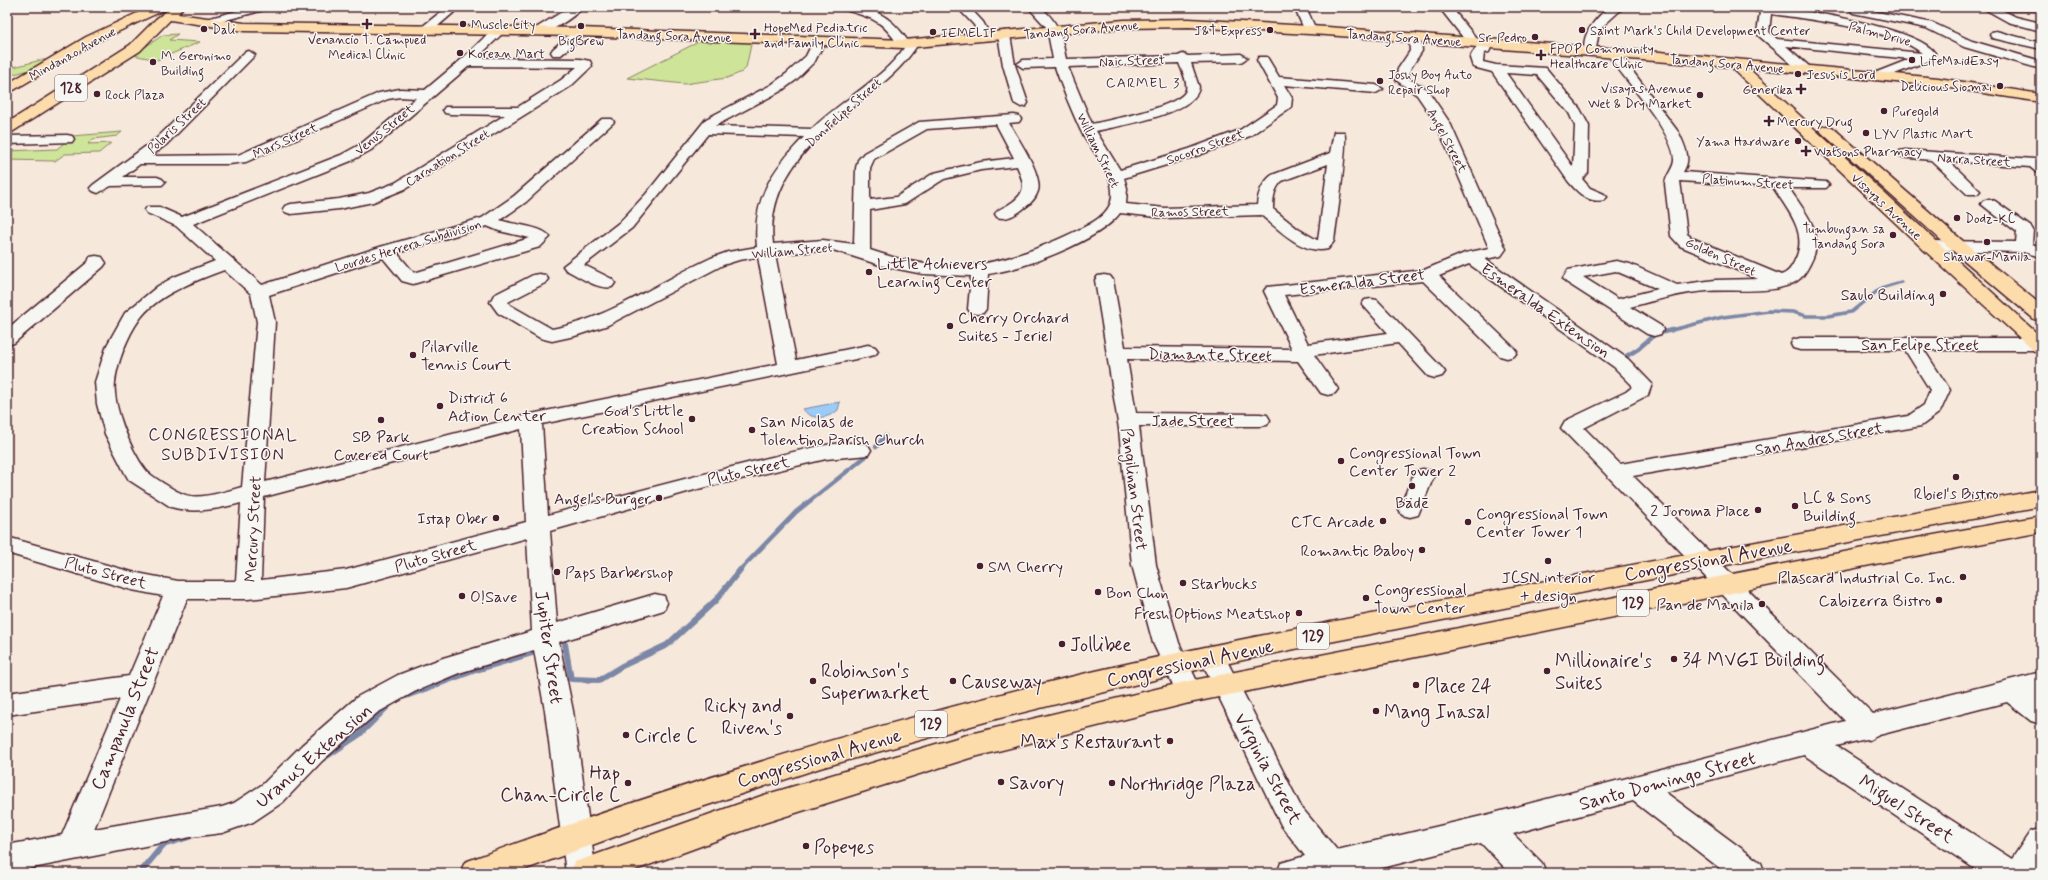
<svg xmlns="http://www.w3.org/2000/svg" width="2048" height="880" font-family="Mynerve,sans-serif">
<style>
.green{fill:#cde499;stroke:#8c8262}
.water{fill:#9bccf8;stroke:#7b87a6}
.lines{fill:none;stroke-linecap:round;stroke-linejoin:round}
.stream-far2{stroke:#7b87a6;stroke-width:3.5}
.stream-far1{stroke:#7b87a6;stroke-width:4.5}
.stream{stroke:#7b87a6;stroke-width:6}
.minor-casing{stroke:#4a1f2b;stroke-width:3}
.major-casing{stroke:#4a1f2b;stroke-width:3}
.minor{fill:#f6f6f2;fill-rule:evenodd}
.major{fill:#fddcac;fill-rule:evenodd}
.poi-dot{fill:#4a1f2b;stroke:#f6f6f2;stroke-width:1.5}
.labels{text-anchor:middle;stroke-width:3;stroke-linejoin:round;paint-order:stroke}
.far-poi-label{font-size:13px;fill:#4a1f2b;stroke:#f6f6f2;text-anchor:start}
.far-street-label{font-size:13px;fill:#4a1f2b;stroke:#f6f6f2}
.far-neighbourhood-label{font-size:14px;letter-spacing:1px;fill:#4a1f2b;stroke:#f6f6f2}
.shield{fill:#f6f6f2;stroke:#7e6067;stroke-width:1}
.shield-label{font-size:15px;font-weight:bold;fill:#4a1f2b}
.poi-label{font-size:16px;fill:#4a1f2b;stroke:#f6f6f2;text-anchor:start}
.street-label{font-size:16px;fill:#4a1f2b;stroke:#f6f6f2}
.neighbourhood-label{font-size:17px;letter-spacing:1px;fill:#4a1f2b;stroke:#f6f6f2}
.near-street-label{font-size:19px;fill:#4a1f2b;stroke:#f6f6f2}
.near-poi-label{font-size:19px;fill:#4a1f2b;stroke:#f6f6f2;text-anchor:start}
</style>
<rect width="100%" height="100%" fill="#f6e8db"/>
<filter id="ink" filterUnits="userSpaceOnUse"><feTurbulence type="fractalNoise" baseFrequency=".025" numOctaves="2"/><feDisplacementMap in="SourceGraphic" scale="8" xChannelSelector="R" yChannelSelector="G"/><feConvolveMatrix kernelMatrix="1 2 1 2 8 2 1 2 1" color-interpolation-filters="sRGB"/></filter>
<g filter="url(#ink)">
<g class="green">
<path d="M178,34L169,40L200,42L157,60L133,55L163,35Z"/>
<path d="M704,39L752,40L746,68L742,72L727,78L684,84L627,78Z"/>
<path d="M41,60H48L33,69L7,76V65H13L14,67Z"/>
<path d="M122,132L117,136L93,139L88,144L111,143L99,153L65,154L55,161L7,160V151L57,149L72,136Z"/>
</g>
<path class="water" d="M840,402L838,410C828,419 811,421 803,409Z"/>
<g class="lines">
<path class="stream-far2" d="M1668,331L1723,317L1769,311L1793,312L1806,316H1828L1851,312L1881,288L1901,282"/>
<g class="stream-far1">
<path d="M1620,360L1638,349L1655,334L1672,330"/>
<path d="M876,447L885,436"/>
<path d="M739,571L796,512L865,457"/>
</g>
<g class="stream">
<path d="M565,644L571,679L599,680L622,666L667,645L716,600L740,570"/>
<path d="M406,696L473,671L539,651"/>
<path d="M327,756L360,734L391,703"/>
<path d="M140,873L163,845L189,837"/>
</g>
<defs>
<g id="minor">
<path d="M251,7H270L268,9L207,25L201,22L203,20Z"/>
<path d="M447,7H460L431,32H423L421,29L423,26Z"/>
<path d="M570,7H583C576,16 546,36 536,34L534,31L536,28Z"/>
<path d="M840,7C874,7 889,14 908,41H916L918,44C900,73 874,89 848,111C806,145 766,186 773,244L823,240L854,244L856,168L858,160L864,153L919,122L1014,115L1019,116L1021,119L1019,122L1009,123C1017,138 1043,174 1038,191C1036,198 1029,205 1023,209C1015,215 1007,220 997,217L995,214C998,209 1003,208 1008,205C1027,193 1025,185 1017,166L981,170L944,179L905,204L870,210V250C950,278 1000,267 1074,232C1089,225 1111,215 1112,196C1114,172 1090,149 1080,129C1071,109 1062,88 1055,67L1023,68L1017,64L1023,60L1053,59L1047,28L1028,7H1041C1060,25 1061,34 1066,59L1178,56L1183,54L1188,56L1241,54L1247,58L1241,62L1191,63L1199,87C1197,114 1118,126 1096,131L1120,170L1189,149L1240,130L1277,105L1278,98L1257,60L1259,57H1267L1279,77L1376,85L1383,89L1376,93L1284,85L1292,98L1291,107L1250,136L1199,155L1124,178L1127,188L1126,204L1165,208L1257,205C1258,193 1262,183 1272,175L1330,153L1334,132H1344C1349,139 1336,226 1334,241L1328,249C1302,255 1280,230 1261,215L1165,218L1120,213C1099,241 1023,269 988,274L986,309L983,313L977,314L971,313L968,309L971,276L923,274L883,266L833,250L775,254L796,360L868,345L875,347L878,351L875,355L542,424L548,515C623,495 697,475 772,457C800,451 839,438 868,445L871,450L868,455L826,459L698,489L550,531L557,623L655,594L664,596L667,603L664,610L559,642L573,711L596,873H566L545,711L534,650L459,673L416,691L377,713L322,761L283,802L253,822L222,833L191,837L7,873V845L62,835L120,699L7,715V693L129,676L163,596L132,590L7,553V537L132,572L178,581H236L241,503C218,509 195,514 171,507L129,480L126,475L105,434L97,404L95,382L107,345L125,313L158,286L174,277L215,261L176,226L147,213L145,210L147,207H159L182,217L341,155L361,144L416,98L400,97L388,99L246,162L229,164H140L123,177H157L162,179L165,182L162,185L111,186L98,193L93,191L90,188L93,185L157,138L245,52L249,51L255,55L167,144L151,156L238,155L379,93L400,89L425,90L462,59L495,27H503L505,30L503,33L477,58L580,59L590,61L592,66L571,86L405,189L373,202L339,209L291,214L285,212L283,209L285,206L291,204L339,199L369,193L395,183L505,115L450,114L445,113L443,110L445,107H518L561,80L577,67L469,66L371,150L351,161L193,224L262,285L380,247L482,218L514,196L602,119H612L614,122L526,202L500,220C513,225 543,226 550,237L540,247L413,284L402,281L383,258L269,295L275,322L265,482L531,414L778,364L758,257L739,260L723,265L608,325L575,336L552,341L540,338L498,313L490,302L494,295L533,275L539,274L545,275L548,279L545,283L508,302L510,305L552,329C611,318 658,282 711,258L728,252L757,247C752,199 772,170 804,137L708,134L632,228L584,265L612,279L615,283L612,287C597,290 579,276 566,270L563,266L620,222L646,194L706,119L771,85L786,74L806,56L815,38L819,37L825,41L815,61L796,80L781,91L715,126L812,129C840,101 882,80 904,48L900,47C880,18 874,19 842,9ZM1179,63C1182,71 1188,82 1186,90C1181,107 1109,120 1092,124L1068,67ZM996,124L1014,158L981,162L934,173L896,197L870,200V168L874,159L927,129ZM1328,164L1318,240H1317L1298,229L1273,209C1273,198 1274,189 1282,181ZM487,226L499,231L530,238L414,273L397,253ZM224,270L251,294L257,322L242,487C227,491 198,501 183,494C175,491 150,476 145,469C131,451 112,405 115,382C117,363 128,335 139,320C156,295 197,280 224,270ZM521,429L526,522L346,570L261,580L264,497ZM527,538L532,631L443,658L398,675L357,697L302,745L263,784L234,803L222,807L94,829L187,599H248L346,588Z"/>
<path d="M957,7H969L983,22L991,37L989,40H981L974,25Z"/>
<path d="M1294,7H1306L1316,30L1314,33H1306Z"/>
<path d="M1439,7H1451L1477,39L1479,42L1477,45H1469Z"/>
<path d="M1610,7H1624L1603,26L1598,37L1595,54H1587C1577,38 1598,15 1610,7Z"/>
<path d="M1744,7C1753,7 1763,6 1772,7C1804,10 1918,28 1935,53L1930,60L1882,79L1876,75L1877,72L1910,59L1786,46L1810,67L1812,70L1810,73H1802L1759,36L1757,33L1760,12L1746,9ZM1771,14C1808,19 1895,30 1922,53L1777,39L1769,32Z"/>
<path d="M1981,7H1996L2016,17L2041,23V31L2008,22Z"/>
<path d="M2003,7H2041V10H2009Z"/>
<path d="M1857,8L1933,23L1972,41L2041,61V69L1964,47L1926,28L1853,13L1851,11L1853,9Z"/>
<path d="M580,28L584,29L586,32L584,35L561,55H553L551,52L553,49L576,29Z"/>
<path d="M1004,31L1010,35L1015,65L1028,103L1026,106L1021,107L1014,103L1003,65L998,35Z"/>
<path d="M1996,31L2041,43V49L1992,38L1990,35L1992,32Z"/>
<path d="M1415,33L1421,37L1422,51L1410,69L1409,79L1427,89L1450,123L1506,249L1501,256L1485,259L1628,359L1652,384L1648,395L1584,428L1620,464L1908,416L1924,405L1930,390L1905,350H1800L1793,348L1791,344L1793,340L1800,338H2041V350H1924L1950,390L1940,412L1921,426L1633,476L1873,714L2041,672V694L2037,695L2041,698V724L2031,721L2007,702L1879,735L1869,740L1866,739L1836,746L2012,859L2030,832L2041,828V869L2038,873H1981L1804,755L1665,792L1761,863L1765,873H1726L1633,801L1513,834L1542,863L1546,873H1510L1481,843L1362,873H1277L1281,863L1305,856L1281,825L1199,656L1203,649L1212,646L1221,649L1301,807L1337,850L1486,815L1845,721L1561,428L1565,421L1626,392L1631,388L1632,385L1614,367L1469,264L1439,276L1514,348L1517,352L1514,356L1507,358L1500,356L1423,281L1284,295L1308,344L1388,333L1362,304L1365,300L1371,299L1377,300L1442,368L1445,372L1442,376L1435,378L1428,376L1398,343L1314,355L1338,389L1335,393L1328,395L1321,393L1298,361L1127,359L1136,413L1260,414L1267,415L1270,420L1267,425L1260,426H1139L1156,565L1179,643L1202,692L1198,700L1189,703L1180,700L1153,643L1132,565L1119,429L1095,280L1098,276L1104,275L1110,276L1113,280L1125,347L1292,349L1264,291L1267,287L1424,270L1465,253L1489,248L1436,123L1417,95L1396,80L1398,69L1410,51L1409,37Z"/>
<path d="M1487,39L1493,43L1489,52L1484,53L1483,62L1496,65L1546,68L1580,109L1589,126L1588,173L1582,179L1590,188L1604,194L1607,197L1604,200C1589,204 1577,192 1568,181L1492,72L1473,67L1470,58C1473,50 1478,47 1483,40ZM1506,73L1537,75L1569,113L1575,126L1573,167Z"/>
<path d="M1612,48L1616,49L1679,133C1685,147 1692,159 1683,172L1826,182L1829,185L1826,188H1789C1805,213 1827,234 1810,264C1807,270 1803,277 1797,281C1776,295 1733,289 1707,291C1681,293 1656,300 1630,307L1661,326L1663,330L1661,334L1654,336L1647,334L1566,282L1563,278L1568,270L1616,261L1630,264L1677,285L1715,280L1758,279L1680,246L1671,236L1665,184C1666,175 1673,169 1674,161C1676,134 1622,77 1606,52ZM1680,181L1773,187C1787,210 1809,232 1795,260C1792,267 1788,273 1781,275L1692,238L1687,234ZM1616,271L1618,272L1658,289L1618,299L1583,277Z"/>
<path d="M67,135L72,136L74,139L72,142L7,144V136Z"/>
<path d="M1905,150L2034,159L2041,161V173L2036,172L2030,167L1949,161L1980,191L1977,194H1967L1931,160L1900,157L1898,154L1900,151Z"/>
<path d="M1989,199L1995,201L2031,227L2033,230L2032,244L2041,247V257L2023,252L1924,250L1922,246L1924,242L1930,241L2016,242L2017,232L1981,204L1983,201Z"/>
<path d="M96,256L102,257L106,263L103,267L14,343L7,345V329L88,262L90,257Z"/>
<path d="M1423,469L1431,471L1434,476L1418,515L1410,517L1402,515L1399,509L1415,471Z"/>
</g>
<g id="major">
<path d="M150,7H166L164,10L94,43L7,94V84L86,37Z"/>
<path d="M172,7H183L178,14L244,23L580,28L904,40L1124,20L1189,19L1327,27L1660,52L1938,78L2041,94V102L1938,86L1748,68L2041,337V353L2034,351L1924,250L1731,67L1327,35L1189,27L1124,28L904,48L580,36L244,31L170,20L140,51L12,132L7,133V123L130,45L156,19Z"/>
<path d="M1827,126L1832,127L1964,242L2041,305V321L2034,319L1952,250L1822,133L1820,130L1822,127Z"/>
<path d="M2041,490V506L1652,579L1304,647L1174,675L996,719L820,768L647,825L515,873H460L465,862L476,858C676,784 880,722 1087,673C1216,643 1346,619 1476,594C1664,559 1853,524 2041,490Z"/>
<path d="M2041,516V532L1900,559L1189,703L970,758L764,823L627,873H570L575,862L764,795L970,734L1189,681L1900,541Z"/>
</g>
</defs>
<use href="#minor" class="minor-casing"/>
<use href="#major" class="major-casing"/>
<use href="#minor" class="minor"/>
<use href="#major" class="major"/>
</g>
</g>
<g class="poi-dot">
<path d="M365 18h4v4h4v4h-4v4h-4v-4h-4v-4h4z"/>
<circle cx="463" cy="24" r="4"/>
<circle cx="581" cy="26" r="4"/>
<circle cx="204" cy="29" r="4"/>
<circle cx="1270" cy="30" r="4"/>
<circle cx="1582" cy="30" r="4"/>
<circle cx="933" cy="32" r="4"/>
<path d="M753 28h4v4h4v4h-4v4h-4v-4h-4v-4h4z"/>
<circle cx="1535" cy="37" r="4"/>
<circle cx="460" cy="53" r="4"/>
<path d="M1539 49h4v4h4v4h-4v4h-4v-4h-4v-4h4z"/>
<circle cx="1912" cy="60" r="4"/>
<circle cx="153" cy="62" r="4"/>
<circle cx="1798" cy="74" r="4"/>
<circle cx="1380" cy="81" r="4"/>
<circle cx="2000" cy="86" r="4"/>
<path d="M1799 83h4v4h4v4h-4v4h-4v-4h-4v-4h4z"/>
<circle cx="97" cy="94" r="4"/>
<circle cx="1700" cy="95" r="4"/>
<circle cx="1884" cy="111" r="4"/>
<path d="M1767 115h4v4h4v4h-4v4h-4v-4h-4v-4h4z"/>
<circle cx="1866" cy="133" r="4"/>
<circle cx="1798" cy="141" r="4"/>
<path d="M1804 145h4v4h4v4h-4v4h-4v-4h-4v-4h4z"/>
<circle cx="1957" cy="218" r="4"/>
<circle cx="1893" cy="235" r="4"/>
<circle cx="1987" cy="242" r="4"/>
<circle cx="869" cy="272" r="4"/>
<circle cx="1943" cy="294" r="4"/>
<circle cx="950" cy="326" r="4"/>
<circle cx="413" cy="355" r="4"/>
<circle cx="440" cy="406" r="4"/>
<circle cx="692" cy="419" r="4"/>
<circle cx="381" cy="420" r="4"/>
<circle cx="752" cy="430" r="4"/>
<circle cx="1341" cy="461" r="4"/>
<circle cx="1956" cy="477" r="4"/>
<circle cx="1412" cy="486" r="4"/>
<circle cx="659" cy="498" r="4"/>
<circle cx="1795" cy="506" r="4"/>
<circle cx="1758" cy="510" r="4"/>
<circle cx="496" cy="518" r="4"/>
<circle cx="1383" cy="521" r="4"/>
<circle cx="1468" cy="522" r="4"/>
<circle cx="1422" cy="550" r="4"/>
<circle cx="1548" cy="561" r="4"/>
<circle cx="980" cy="566" r="4"/>
<circle cx="557" cy="572" r="4"/>
<circle cx="1963" cy="577" r="4"/>
<circle cx="1183" cy="583" r="4"/>
<circle cx="1098" cy="592" r="4"/>
<circle cx="462" cy="596" r="4"/>
<circle cx="1366" cy="598" r="4"/>
<circle cx="1939" cy="600" r="4"/>
<circle cx="1762" cy="604" r="4"/>
<circle cx="1299" cy="613" r="4"/>
<circle cx="1062" cy="644" r="4"/>
<circle cx="1674" cy="659" r="4"/>
<circle cx="1547" cy="671" r="4"/>
<circle cx="813" cy="681" r="4"/>
<circle cx="953" cy="681" r="4"/>
<circle cx="1416" cy="685" r="4"/>
<circle cx="1376" cy="711" r="4"/>
<circle cx="790" cy="716" r="4"/>
<circle cx="626" cy="735" r="4"/>
<circle cx="1170" cy="741" r="4"/>
<circle cx="1001" cy="782" r="4"/>
<circle cx="628" cy="783" r="4"/>
<circle cx="1112" cy="783" r="4"/>
<circle cx="806" cy="846" r="4"/>
</g>
<g class="labels">
<g class="far-poi-label">
<text x="471" y="29">Muscle City</text>
<text x="764" y="32">HopeMed Pediatric<tspan x="764" dy="15">and Family Clinic</tspan></text>
<text x="212" y="34">Dali</text>
<text x="1262" y="35" text-anchor="end">J&amp;T Express</text>
<text x="1590" y="35">Saint Mark's Child Development Center</text>
<text x="941" y="37">IEMELIF</text>
<text x="1527" y="42" text-anchor="end">Sr. Pedro</text>
<text x="367" y="44" text-anchor="middle">Venancio T. Campued<tspan x="367" dy="15">Medical Clinic</tspan></text>
<text x="581" y="45" text-anchor="middle">BigBrew</text>
<text x="1550" y="53">FPOP Community<tspan x="1550" dy="15">Healthcare Clinic</tspan></text>
<text x="468" y="58">Korean Mart</text>
<text x="161" y="60">M. Geronimo<tspan x="161" dy="15">Building</tspan></text>
<text x="1920" y="65">LifeMaidEasy</text>
<text x="1388" y="79">Joshy Boy Auto<tspan x="1388" dy="15">Repair Shop</tspan></text>
<text x="1806" y="79">Jesus is Lord</text>
<text x="1992" y="91" text-anchor="end">Delicious Siomai</text>
<text x="1692" y="93" text-anchor="end">Visayas Avenue<tspan x="1692" dy="15">Wet &amp; Dry Market</tspan></text>
<text x="1793" y="94" text-anchor="end">Generika</text>
<text x="105" y="99">Rock Plaza</text>
<text x="1892" y="116">Puregold</text>
<text x="1777" y="126">Mercury Drug</text>
<text x="1874" y="138">LYV Plastic Mart</text>
<text x="1790" y="146" text-anchor="end">Yama Hardware</text>
<text x="1814" y="156">Watsons Pharmacy</text>
<text x="1965" y="223">Dodz-KC</text>
<text x="1885" y="233" text-anchor="end">Tumbungan sa<tspan x="1885" dy="15">Tandang Sora</tspan></text>
<text x="1987" y="261" text-anchor="middle">Shawar-Manila</text>
</g>
<g class="far-street-label">
<text transform="translate(1081 29) rotate(-5)" y="5">Tandang Sora Avenue</text>
<text transform="translate(1880 33) rotate(15)" y="5">Palm Drive</text>
<text transform="translate(674 35) rotate(2)" y="5">Tandang Sora Avenue</text>
<text transform="translate(1404 37) rotate(4)" y="5">Tandang Sora Avenue</text>
<text transform="translate(72 53) rotate(-29)" y="5">Mindanao Avenue</text>
<text transform="translate(1132 60) rotate(-2)" y="5">Naic Street</text>
<text transform="translate(1727 63) rotate(5)" y="5">Tandang Sora Avenue</text>
<text transform="translate(843 112) rotate(-42)" y="5">Don Felipe Street</text>
<text transform="translate(176 125) rotate(-43)" y="5">Polaris Street</text>
<text transform="translate(384 129) rotate(-39)" y="5">Venus Street</text>
<text transform="translate(285 140) rotate(-24)" y="5">Mars Street</text>
<text transform="translate(1448 140) rotate(62)" y="5">Angel Street</text>
<text transform="translate(1205 146) rotate(-20)" y="5">Socorro Street</text>
<text transform="translate(1099 150) rotate(64)" y="5">William Street</text>
<text transform="translate(447 157) rotate(-32)" y="5">Carnation Street</text>
<text transform="translate(1974 159) rotate(4)" y="5">Narra Street</text>
<text transform="translate(1748 181) rotate(4)" y="5">Platinum Street</text>
<text transform="translate(1887 206) rotate(43)" y="5">Visayas Avenue</text>
<text transform="translate(1190 211) rotate(-1)" y="5">Ramos Street</text>
<text transform="translate(408 245) rotate(-17)" y="5">Lourdes Herrera Subdivision</text>
<text transform="translate(792 250) rotate(-5)" y="5">William Street</text>
<text transform="translate(1721 256) rotate(24)" y="5">Golden Street</text>
</g>
<g class="far-neighbourhood-label">
<text x="1143" y="87">CARMEL 3</text>
</g>
<g class="shield">
<rect x="55" y="75" width="32" height="26" rx="3"/>
<rect x="1617" y="590" width="32" height="26" rx="3"/>
<rect x="1297" y="623" width="32" height="26" rx="3"/>
<rect x="915" y="711" width="32" height="26" rx="3"/>
</g>
<g class="shield-label">
<text x="71" y="93">128</text>
<text x="1633" y="608">129</text>
<text x="1313" y="641">129</text>
<text x="931" y="729">129</text>
</g>
<g class="poi-label">
<text x="877" y="269">Little Achievers<tspan x="877" dy="18">Learning Center</tspan></text>
<text x="1935" y="300" text-anchor="end">Saulo Building</text>
<text x="958" y="323">Cherry Orchard<tspan x="958" dy="18">Suites - Jeriel</tspan></text>
<text x="421" y="352">Pilarville<tspan x="421" dy="18">Tennis Court</tspan></text>
<text x="448" y="403">District 6<tspan x="448" dy="18">Action Center</tspan></text>
<text x="684" y="416" text-anchor="end">God's Little<tspan x="684" dy="18">Creation School</tspan></text>
<text x="760" y="427">San Nicolas de<tspan x="760" dy="18">Tolentino Parish Church</tspan></text>
<text x="381" y="442" text-anchor="middle">SB Park<tspan x="381" dy="18">Covered Court</tspan></text>
<text x="1349" y="458">Congressional Town<tspan x="1349" dy="18">Center Tower 2</tspan></text>
<text x="1956" y="499" text-anchor="middle">Rbiel's Bistro</text>
<text x="1803" y="503">LC &amp; Sons<tspan x="1803" dy="18">Building</tspan></text>
<text x="651" y="504" text-anchor="end">Angel's Burger</text>
<text x="1412" y="508" text-anchor="middle">Bädē</text>
<text x="1750" y="516" text-anchor="end">2 Joroma Place</text>
<text x="1476" y="519">Congressional Town<tspan x="1476" dy="18">Center Tower 1</tspan></text>
<text x="488" y="524" text-anchor="end">Istap Ober</text>
<text x="1375" y="527" text-anchor="end">CTC Arcade</text>
<text x="1414" y="556" text-anchor="end">Romantic Baboy</text>
<text x="988" y="572">SM Cherry</text>
<text x="565" y="578">Paps Barbershop</text>
<text x="1548" y="583" text-anchor="middle">JCSN interior<tspan x="1548" dy="18">+ design</tspan></text>
<text x="1955" y="583" text-anchor="end">Plascard Industrial Co. Inc.</text>
<text x="1191" y="589">Starbucks</text>
<text x="1374" y="595">Congressional<tspan x="1374" dy="18">Town Center</tspan></text>
<text x="1106" y="598">Bon Chon</text>
<text x="470" y="602">O!Save</text>
<text x="1931" y="606" text-anchor="end">Cabizerra Bistro</text>
<text x="1754" y="610" text-anchor="end">Pan de Manila</text>
<text x="1291" y="619" text-anchor="end">Fresh Options Meatshop</text>
</g>
<g class="street-label">
<text transform="translate(1362 281) rotate(-7)" y="6">Esmeralda Street</text>
<text transform="translate(1546 310) rotate(35)" y="6">Esmeralda Extension</text>
<text x="1920" y="350">San Felipe Street</text>
<text transform="translate(1210 354) rotate(1)" y="6">Diamante Street</text>
<text x="1193" y="426">Jade Street</text>
<text transform="translate(1819 438) rotate(-10)" y="6">San Andres Street</text>
<text transform="translate(748 470) rotate(-13)" y="6">Pluto Street</text>
<text transform="translate(1135 489) rotate(83)" y="6">Pangilinan Street</text>
<text transform="translate(252 529) rotate(-87)" y="6">Mercury Street</text>
<text transform="translate(435 555) rotate(-16)" y="6">Pluto Street</text>
<text transform="translate(106 572) rotate(15)" y="6">Pluto Street</text>
</g>
<g class="neighbourhood-label">
<text x="223" y="440">CONGRESSIONAL<tspan x="223" dy="20">SUBDIVISION</tspan></text>
</g>
<g class="near-street-label">
<text transform="translate(1708 559) rotate(-10)" y="7">Congressional Avenue</text>
<text transform="translate(550 647) rotate(82)" y="7">Jupiter Street</text>
<text transform="translate(1190 662) rotate(-12)" y="7">Congressional Avenue</text>
<text transform="translate(124 718) rotate(-68)" y="7">Campanula Street</text>
<text transform="translate(313 755) rotate(-41)" y="7">Uranus Extension</text>
<text transform="translate(819 757) rotate(-16)" y="7">Congressional Avenue</text>
<text transform="translate(1269 768) rotate(62)" y="7">Virginia Street</text>
<text transform="translate(1667 780) rotate(-15)" y="7">Santo Domingo Street</text>
<text transform="translate(1907 808) rotate(33)" y="7">Miguel Street</text>
</g>
<g class="near-poi-label">
<text x="1070" y="651">Jollibee</text>
<text x="1682" y="666">34 MVGI Building</text>
<text x="1555" y="667">Millionaire's<tspan x="1555" dy="22">Suites</tspan></text>
<text x="821" y="677">Robinson's<tspan x="821" dy="22">Supermarket</tspan></text>
<text x="961" y="688">Causeway</text>
<text x="1424" y="692">Place 24</text>
<text x="782" y="712" text-anchor="end">Ricky and<tspan x="782" dy="22">Riven's</tspan></text>
<text x="1384" y="718">Mang Inasal</text>
<text x="634" y="742">Circle C</text>
<text x="1162" y="748" text-anchor="end">Max's Restaurant</text>
<text x="620" y="779" text-anchor="end">Hap<tspan x="620" dy="22">Chan-Circle C</tspan></text>
<text x="1009" y="789">Savory</text>
<text x="1120" y="790">Northridge Plaza</text>
<text x="814" y="853">Popeyes</text>
</g>
</g>
<rect width="2048" height="880" fill="none" stroke="#f6f6f2" stroke-width="24"/>
<rect x="12" y="12" width="2024" height="856" fill="none" stroke="#4a1f2b" stroke-width="1.5" filter="url(#ink)"/>
</svg>
